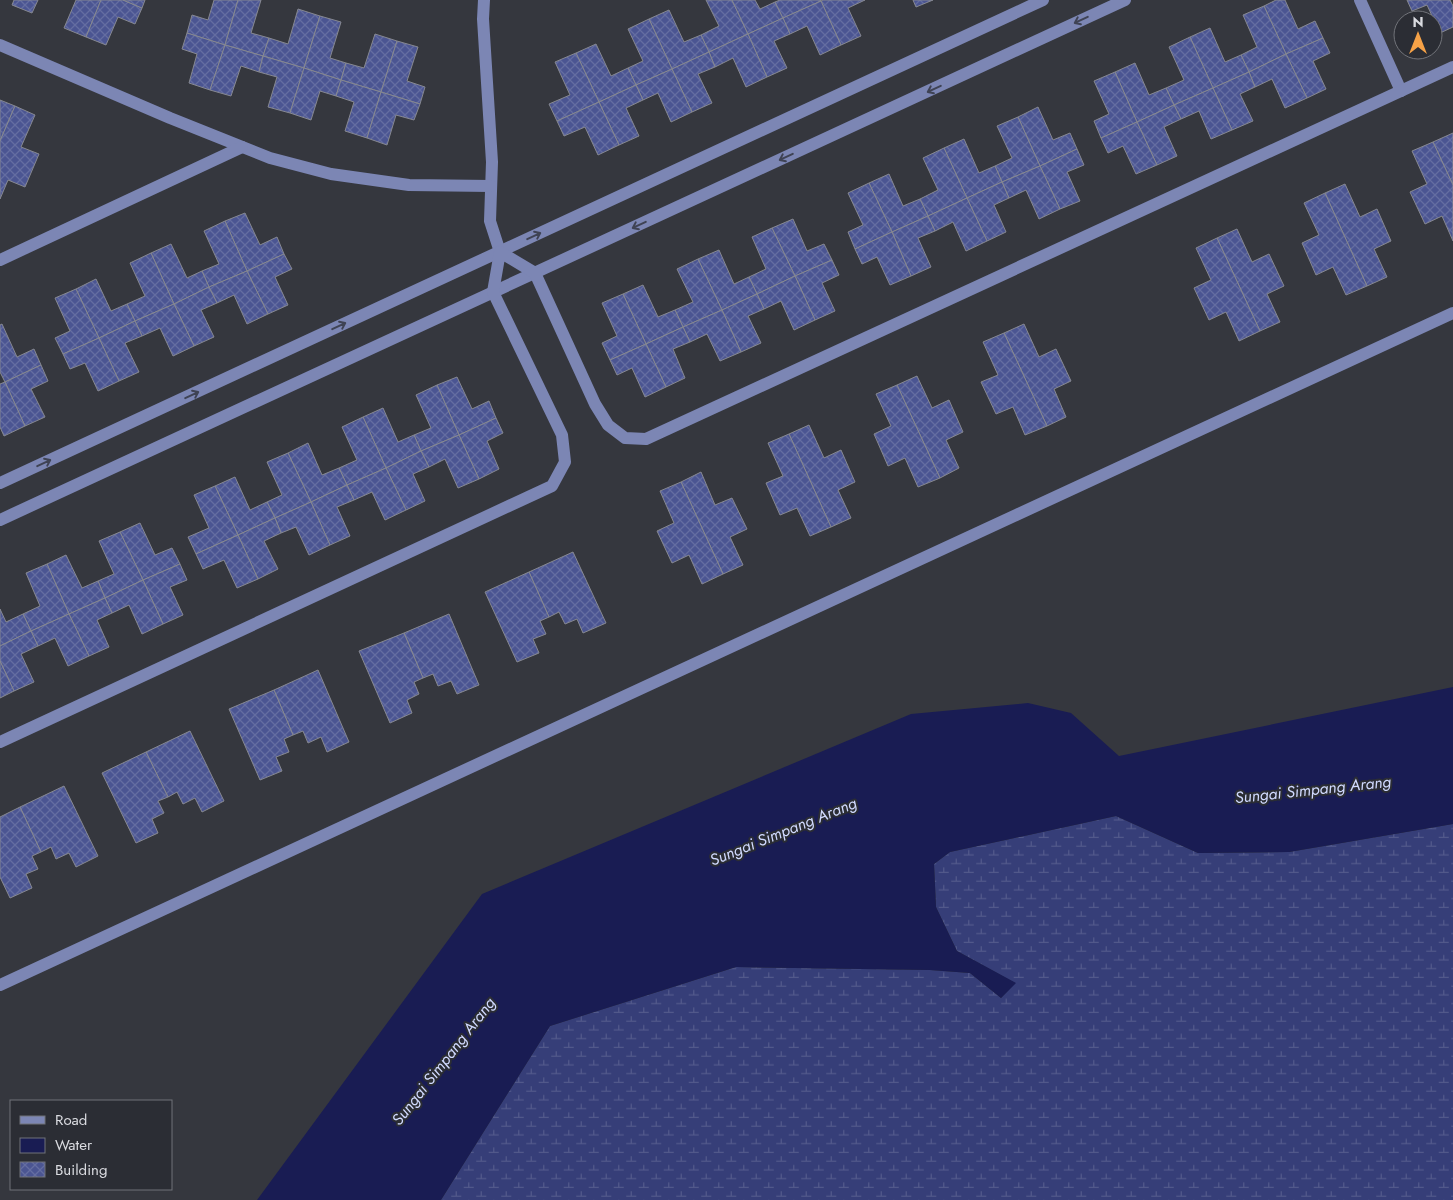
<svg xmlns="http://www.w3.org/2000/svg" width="1453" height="1200" font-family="Jost,sans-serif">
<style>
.wetland{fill:url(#wetland-marsh)}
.water{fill:#191c53}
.building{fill:url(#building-cross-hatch);stroke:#868891}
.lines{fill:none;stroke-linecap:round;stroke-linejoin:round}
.minor{stroke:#7c86b4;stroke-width:12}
.oneway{stroke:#3f4354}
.labels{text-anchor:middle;stroke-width:4;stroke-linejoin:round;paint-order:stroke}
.water-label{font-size:16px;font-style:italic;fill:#d1daff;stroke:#2b2d34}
</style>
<defs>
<pattern id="wetland-marsh" width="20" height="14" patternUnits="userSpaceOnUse" patternTransform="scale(1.25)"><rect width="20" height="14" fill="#363e78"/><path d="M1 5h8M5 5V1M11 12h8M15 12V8" fill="none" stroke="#52598b"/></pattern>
<pattern id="building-cross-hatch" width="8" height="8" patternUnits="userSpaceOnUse" patternTransform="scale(1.25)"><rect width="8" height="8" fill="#4b5592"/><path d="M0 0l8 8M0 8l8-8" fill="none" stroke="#646da1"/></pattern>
</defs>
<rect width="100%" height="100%" fill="#35373e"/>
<path class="wetland" d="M1116,816L1198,853L1289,852L1453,824V1200H441L550,1026L736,967L930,970L970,973L1001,998L1015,983L957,951L936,907L934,864L950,852Z"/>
<path class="water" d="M1453,687V824L1289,852L1198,853L1116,816L950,852L934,864L936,907L957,951L1016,983L1001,998L970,973L930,970L736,967L550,1026L441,1200H257L482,894L911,714L1028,703L1071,713L1119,756Z"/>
<g class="building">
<path d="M14,0H38L32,13L12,5Z"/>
<path d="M76,0H101L86,37L64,28Z"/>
<path d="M101,0H123L142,8L135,24L118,17L106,45L86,37Z"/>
<path d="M123,0H145L142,8Z"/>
<path d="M214,0H238L225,45L187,33L192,15L208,20Z"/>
<path d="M238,0H261L251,33L269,38L263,56L225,45Z"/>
<path d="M706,0H732L748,34L709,52L701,35L719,26Z"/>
<path d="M732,0H755L760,9L775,2L783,18L748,34Z"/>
<path d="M780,0H820L821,1L783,18L775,2Z"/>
<path d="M823,0H865L848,8L861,36L841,45L821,1Z"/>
<path d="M913,0H933L916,7Z"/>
<path d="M1276,0H1285L1298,29L1315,21L1323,38L1286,54L1264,6Z"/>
<path d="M1407,0H1450L1453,6V27L1440,33L1427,5L1412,11Z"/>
<path d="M821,1L841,45L820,55L807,26L790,34L783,18Z"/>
<path d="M1264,6L1286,54L1249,72L1241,55L1257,47L1243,15Z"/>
<path d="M298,9L320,16L304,68L263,56L269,38L288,44Z"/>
<path d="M669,10L684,42L701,35L709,52L672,69L649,19Z"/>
<path d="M320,16L341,22L330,58L346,63L341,80L304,68Z"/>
<path d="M783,18L790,34L774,41L787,68L767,77L748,34Z"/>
<path d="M649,19L672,69L636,85L628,68L643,61L628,29Z"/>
<path d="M1210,28L1225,62L1241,55L1249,72L1213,88L1190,37Z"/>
<path d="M187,33L225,45L210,90L189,83L197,54L182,49Z"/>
<path d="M375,34L397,41L381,92L341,80L346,63L364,68Z"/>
<path d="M748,34L767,77L746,87L733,58L715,67L709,52Z"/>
<path d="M1190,37L1213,88L1174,105L1166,88L1184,80L1169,47Z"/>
<path d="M1323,38L1330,53L1313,61L1326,89L1307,98L1286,54Z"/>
<path d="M397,41L418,47L407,81L425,87L420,104L381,92Z"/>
<path d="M596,44L611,76L628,68L636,85L599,102L576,53Z"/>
<path d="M225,45L263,56L259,72L241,66L231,96L210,90Z"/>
<path d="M709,52L715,67L698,74L712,103L692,112L672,69Z"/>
<path d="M576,53L599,102L557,121L549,104L570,95L555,62Z"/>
<path d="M1286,54L1307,98L1285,108L1272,79L1255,87L1249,72Z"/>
<path d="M263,56L304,68L290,113L268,107L277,77L259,72Z"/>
<path d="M1135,63L1149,95L1166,88L1174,105L1137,122L1115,72Z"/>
<path d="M304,68L341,80L336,96L320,91L311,120L290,113Z"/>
<path d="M672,69L692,112L671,122L658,93L643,100L636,85Z"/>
<path d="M1115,72L1137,122L1101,138L1094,121L1109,114L1094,81Z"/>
<path d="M1249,72L1255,87L1240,94L1253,121L1232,130L1213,88Z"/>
<path d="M341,80L381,92L367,138L345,131L354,102L336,96Z"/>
<path d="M636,85L643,100L626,108L639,136L619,145L599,102Z"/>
<path d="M1213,88L1232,130L1211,139L1199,111L1181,119L1174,105Z"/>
<path d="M381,92L420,104L414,120L396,115L387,145L367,138Z"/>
<path d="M0,100L15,106L0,141Z"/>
<path d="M599,102L619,145L598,155L585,127L564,136L557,121Z"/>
<path d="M1174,105L1181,119L1164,127L1177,156L1157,165L1137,122Z"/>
<path d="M15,106L35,115L21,147L39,154L25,187L8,180L0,199V141Z"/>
<path d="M1038,107L1053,140L1070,133L1077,149L1040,166L1018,117Z"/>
<path d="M1018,117L1040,166L1002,182L995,166L1012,158L997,126Z"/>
<path d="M1137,122L1157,165L1136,174L1123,146L1108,153L1101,138Z"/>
<path d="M1453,133V185L1433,142Z"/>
<path d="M964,139L979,173L995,166L1002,182L967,198L944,148Z"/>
<path d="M1433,142L1453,185V241L1442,216L1425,224L1410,192L1427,184L1412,151Z"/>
<path d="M944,148L967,198L928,216L920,199L938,190L923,158Z"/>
<path d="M1077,149L1084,165L1067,172L1080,201L1060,209L1040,166Z"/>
<path d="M1040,166L1060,209L1039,219L1026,190L1009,198L1002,182Z"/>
<path d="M889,174L903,206L920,199L928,216L892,232L869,183Z"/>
<path d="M1002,182L1009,198L994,205L1006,232L987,241L967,198Z"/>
<path d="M869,183L892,232L855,249L848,232L863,225L848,193Z"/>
<path d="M1345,184L1360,217L1377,209L1391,241L1374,249L1387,277L1367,286L1325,193Z"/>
<path d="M1325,193L1367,286L1346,295L1333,267L1316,275L1302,243L1319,235L1304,203Z"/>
<path d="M967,198L987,241L966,251L953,222L935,231L928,216Z"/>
<path d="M245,213L260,245L277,237L284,254L247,271L225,221Z"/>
<path d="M928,216L935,231L918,238L931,267L911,276L892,232Z"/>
<path d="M793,219L807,251L824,244L832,260L795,276L772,228Z"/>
<path d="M225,221L247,271L209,287L202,271L219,264L204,231Z"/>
<path d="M772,228L795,276L757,294L749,277L766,269L752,237Z"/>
<path d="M1237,229L1252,262L1269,254L1284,286L1267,294L1280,322L1260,331L1217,238Z"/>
<path d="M892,232L911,276L890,285L877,257L862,264L855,249Z"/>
<path d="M1217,238L1260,331L1239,341L1226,312L1209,320L1194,288L1211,280L1196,248Z"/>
<path d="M171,244L187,278L202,271L209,287L174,304L151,253Z"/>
<path d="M719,250L734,284L749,277L757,294L722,310L698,259Z"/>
<path d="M151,253L174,304L135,321L127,304L145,296L130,263Z"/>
<path d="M284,254L292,269L275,277L288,305L268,314L247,271Z"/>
<path d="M698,259L722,310L683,327L675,310L693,302L677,269Z"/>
<path d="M832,260L839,275L822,283L835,311L815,320L795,276Z"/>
<path d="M247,271L268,314L247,324L234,295L217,303L209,287Z"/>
<path d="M795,276L815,320L794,330L781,301L764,309L757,294Z"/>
<path d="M96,279L111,311L127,304L135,321L99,338L76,289Z"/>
<path d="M643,285L658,317L675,310L683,327L646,344L623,294Z"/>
<path d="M209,287L217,303L201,310L214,337L194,346L174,304Z"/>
<path d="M76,289L99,338L63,354L55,338L70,331L55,298Z"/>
<path d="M623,294L646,344L610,360L602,343L617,336L602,303Z"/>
<path d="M757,294L764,309L748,316L761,343L741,352L722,310Z"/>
<path d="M174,304L194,346L173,356L160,328L142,336L135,321Z"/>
<path d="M722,310L741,352L720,361L707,334L690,342L683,327Z"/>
<path d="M135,321L142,336L125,343L139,372L119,381L99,338Z"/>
<path d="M2,324L17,357L34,349L41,365L5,382L0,372V325Z"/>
<path d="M1024,324L1039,357L1056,349L1071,381L1054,389L1066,417L1047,426L1004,333Z"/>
<path d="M683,327L690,342L673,349L685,378L666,387L646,344Z"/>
<path d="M1004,333L1047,426L1025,435L1013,407L996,414L981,382L998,375L983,342Z"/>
<path d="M99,338L119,381L98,391L85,363L70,369L63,354Z"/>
<path d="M646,344L666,387L645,397L632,368L617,375L610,360Z"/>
<path d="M41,365L48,381L31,389L45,417L25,426L5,382Z"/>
<path d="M917,376L932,408L949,400L963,432L946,440L959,468L940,478L897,385Z"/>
<path d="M457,377L472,409L489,401L496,418L459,435L437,385Z"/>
<path d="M5,382L25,426L4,436L0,427V384Z"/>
<path d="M437,385L459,435L421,451L414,435L431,428L416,395Z"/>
<path d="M897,385L940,478L918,487L905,458L888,466L874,434L891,426L876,394Z"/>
<path d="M383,408L398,442L414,435L421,451L386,468L363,417Z"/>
<path d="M363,417L386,468L347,485L339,468L357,460L342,427Z"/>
<path d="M496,418L503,433L487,441L499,469L479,479L459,435Z"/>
<path d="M809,425L824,458L841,450L855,482L838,490L851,518L831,527L789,434Z"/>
<path d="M789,434L831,527L810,536L797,508L780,515L766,483L783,476L768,443Z"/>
<path d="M459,435L479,479L458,488L445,459L429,467L421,451Z"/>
<path d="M308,443L322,475L339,468L347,485L311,502L288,453Z"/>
<path d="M421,451L429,467L413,474L425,501L406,510L386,468Z"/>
<path d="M288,453L311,502L275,518L267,502L282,495L267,462Z"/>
<path d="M386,468L406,510L385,520L372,492L354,500L347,485Z"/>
<path d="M701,472L715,505L732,498L747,529L730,537L743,565L723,574L681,482Z"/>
<path d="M235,477L250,510L267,502L275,518L238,535L215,486Z"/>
<path d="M681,482L723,574L702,584L689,555L672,563L657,531L674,523L660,491Z"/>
<path d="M347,485L354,500L337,507L350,536L330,545L311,502Z"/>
<path d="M215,486L238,535L196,554L188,537L209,528L194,495Z"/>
<path d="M311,502L330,545L309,555L296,527L281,533L275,518Z"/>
<path d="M275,518L281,533L264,541L278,569L258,579L238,535Z"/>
<path d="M140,523L155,555L172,548L180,564L143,580L120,532Z"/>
<path d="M120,532L143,580L105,598L98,581L114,574L99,541Z"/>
<path d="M238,535L258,579L237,588L224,560L203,569L196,554Z"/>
<path d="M573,552L606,623L583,633L577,619L565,624L559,612L549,617L529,572Z"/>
<path d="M66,555L82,588L98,581L105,598L69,614L47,564Z"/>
<path d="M47,564L69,614L31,631L23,614L40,606L26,573Z"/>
<path d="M180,564L187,580L170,587L183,615L163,624L143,580Z"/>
<path d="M529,572L549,617L540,621L546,634L533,639L539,653L517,662L485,592Z"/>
<path d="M143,580L163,624L142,634L129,605L112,613L105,598Z"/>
<path d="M105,598L112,613L97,620L109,647L89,656L69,614Z"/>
<path d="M0,609L6,622L23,614L31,631L0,646Z"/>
<path d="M69,614L89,656L68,666L55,638L38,646L31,631Z"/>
<path d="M449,614L479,685L457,694L451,681L438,686L433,674L423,678L404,633Z"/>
<path d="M31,631L38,646L21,654L34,682L14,691L0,661V646Z"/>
<path d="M404,633L423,678L414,682L419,694L407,700L412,713L390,723L359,651Z"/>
<path d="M0,661L14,691L0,698Z"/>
<path d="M318,670L349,742L327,752L321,737L308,743L303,731L293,735L274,690Z"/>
<path d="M274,690L293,735L284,739L289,752L276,757L282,771L260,780L229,709Z"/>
<path d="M190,731L224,801L202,812L195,798L183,804L177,792L168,797L146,752Z"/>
<path d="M146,752L168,797L158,801L164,813L152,819L158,833L136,843L102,773Z"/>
<path d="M64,786L98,856L76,867L69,853L56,859L51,847L41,852L20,807Z"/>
<path d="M20,807L41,852L32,856L38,869L26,874L32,888L10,898L0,877V817Z"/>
</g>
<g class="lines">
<g class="minor">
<path d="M484,0L483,19L492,162L490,221L500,252"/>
<path d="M1360,0L1401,91"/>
<path d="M0,45L170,118L270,158L331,174L409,185L491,186"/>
<path d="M0,260L242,147"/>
<path d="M0,483L1043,0"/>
<path d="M0,520L1125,0"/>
<path d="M0,742L552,486L565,462L562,435L493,292L500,252L535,273L595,404L608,425L625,438L646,439L1453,67"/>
<path d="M0,985L1453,313"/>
</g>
</g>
<defs><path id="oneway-shaft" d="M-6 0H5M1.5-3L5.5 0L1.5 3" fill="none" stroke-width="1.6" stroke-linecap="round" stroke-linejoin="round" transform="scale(1.25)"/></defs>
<g class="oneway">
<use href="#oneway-shaft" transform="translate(1081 20) rotate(155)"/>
<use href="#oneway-shaft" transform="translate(934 89) rotate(155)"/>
<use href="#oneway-shaft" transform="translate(786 157) rotate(155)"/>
<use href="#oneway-shaft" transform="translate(639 225) rotate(155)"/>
<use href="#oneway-shaft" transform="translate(534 236) rotate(-25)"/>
<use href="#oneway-shaft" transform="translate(339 326) rotate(-25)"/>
<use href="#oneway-shaft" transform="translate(192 395) rotate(-25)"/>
<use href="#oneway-shaft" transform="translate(44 463) rotate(-25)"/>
</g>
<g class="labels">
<g class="water-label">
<text transform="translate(1313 789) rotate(-6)" y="6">Sungai Simpang Arang</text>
<text transform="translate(783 831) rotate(-22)" y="6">Sungai Simpang Arang</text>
<text transform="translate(443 1061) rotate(-52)" y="6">Sungai Simpang Arang</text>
</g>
</g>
<rect x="10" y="1100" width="162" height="90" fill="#2b2d34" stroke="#717379"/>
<rect x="20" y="1116" width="25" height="8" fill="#7c86b4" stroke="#717379"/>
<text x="55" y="1125" font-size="15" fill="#dadbe0">Road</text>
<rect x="20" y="1138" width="25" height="15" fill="#191c53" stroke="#717379"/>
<text x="55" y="1150" font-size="15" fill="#dadbe0">Water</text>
<rect x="20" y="1162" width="25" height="15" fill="url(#building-cross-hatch)" stroke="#717379"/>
<text x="55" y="1175" font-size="15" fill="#dadbe0">Building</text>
<g transform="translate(1418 35)"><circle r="24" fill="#2b2d34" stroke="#717379"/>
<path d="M0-4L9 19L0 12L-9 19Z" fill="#f6a247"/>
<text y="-8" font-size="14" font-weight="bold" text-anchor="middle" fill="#dadbe0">N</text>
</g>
</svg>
